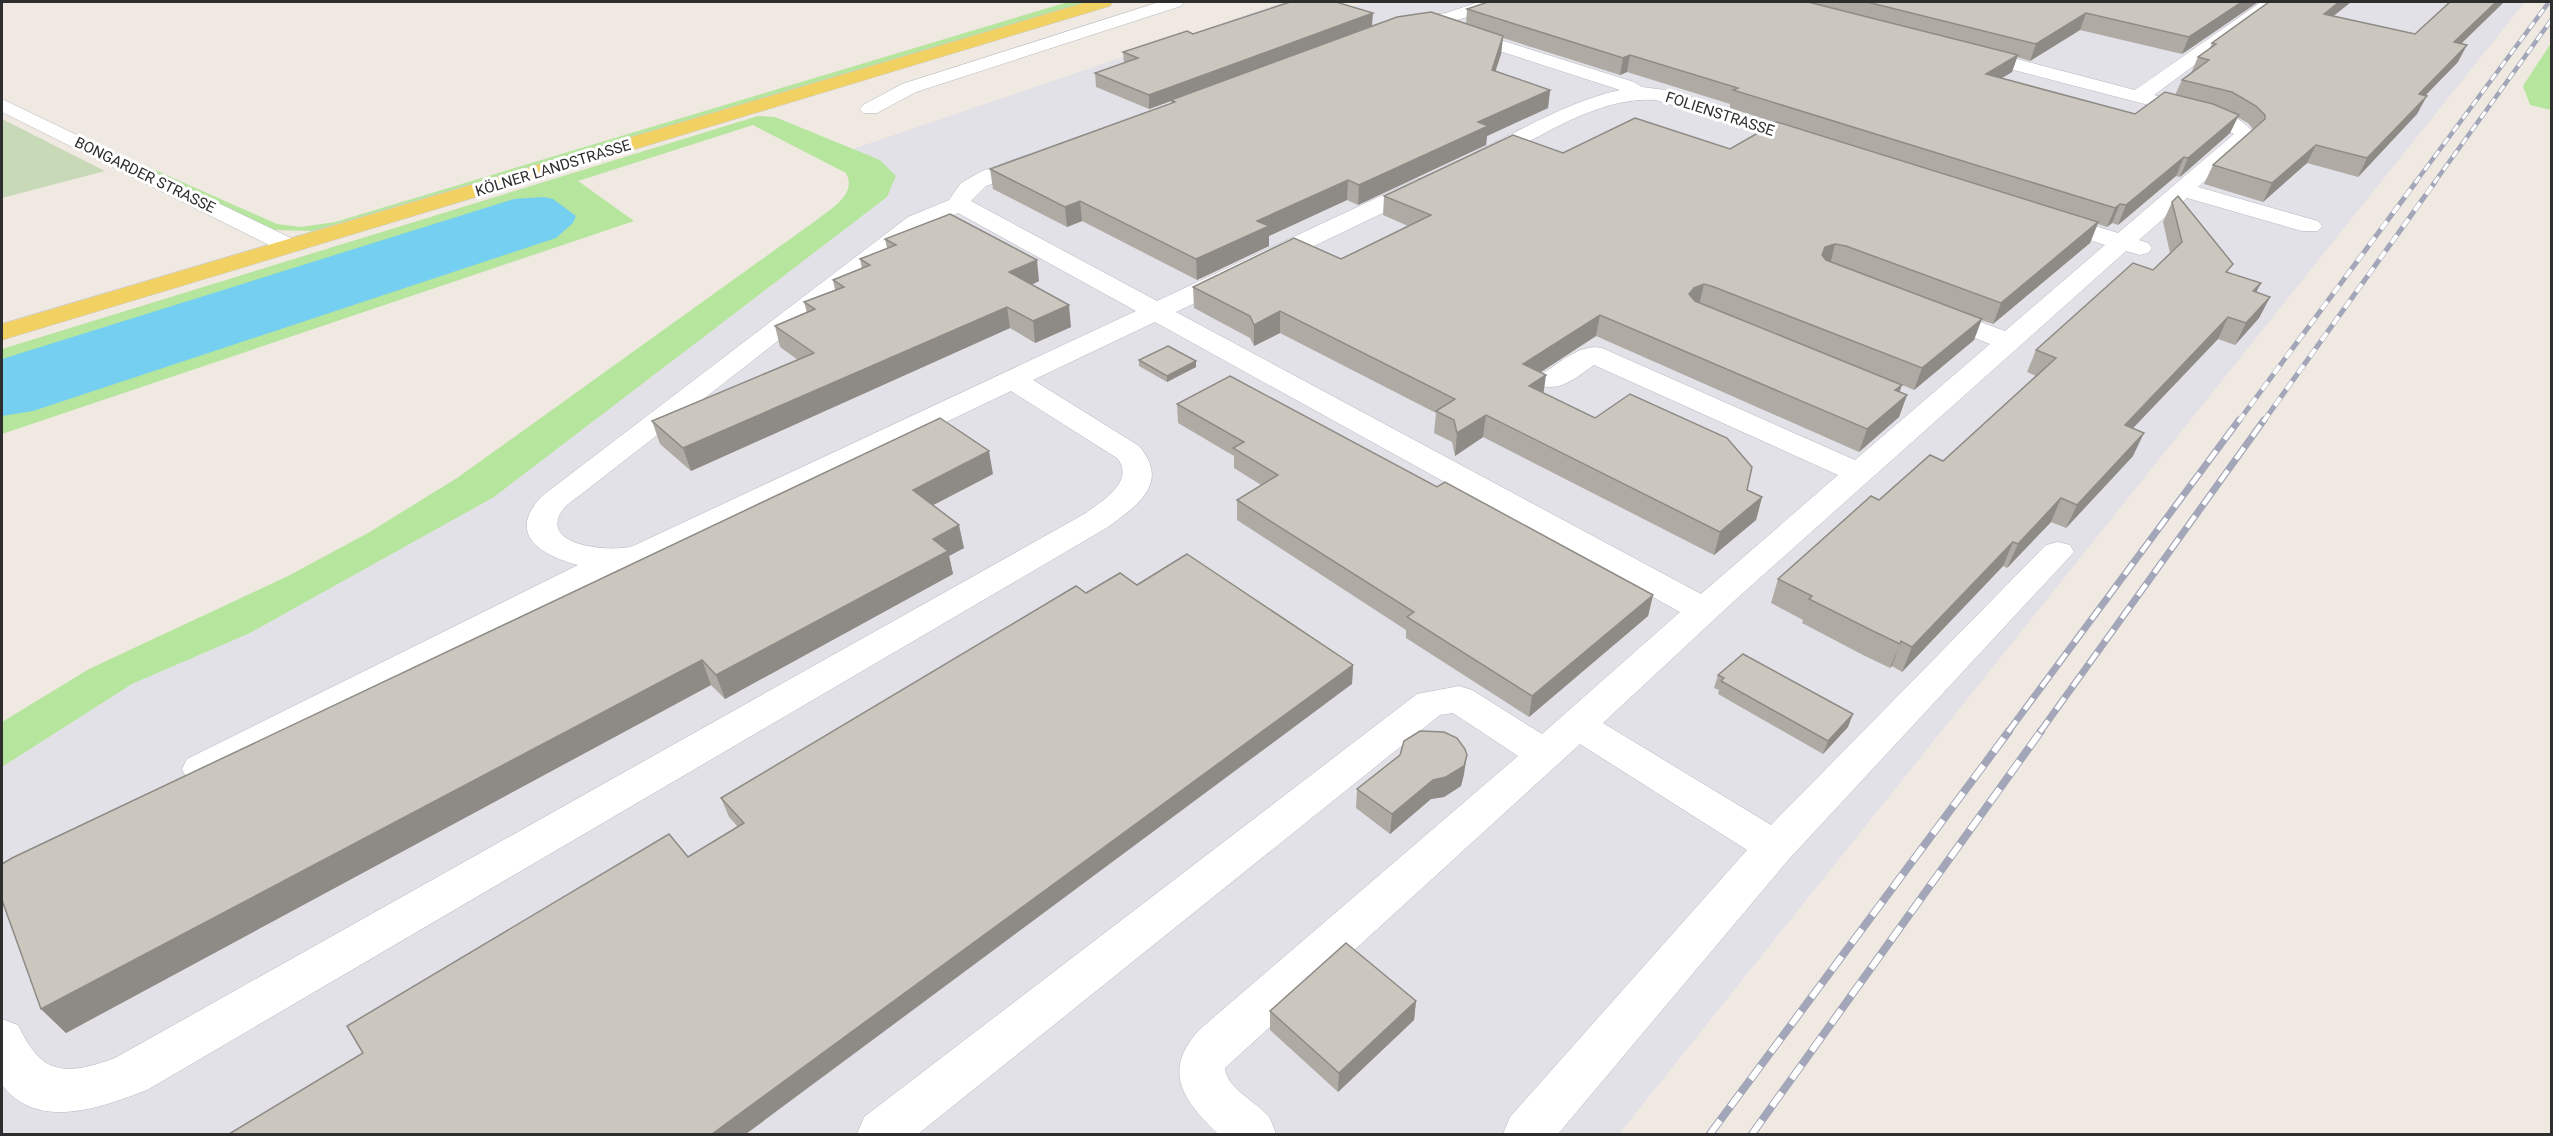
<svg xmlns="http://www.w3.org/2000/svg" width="2553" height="1136" font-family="Roboto,sans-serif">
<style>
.industrial{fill:#e3e1e8}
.green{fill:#b6e59e}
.cemetery{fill:#c8d9b8}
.water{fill:#75cff0}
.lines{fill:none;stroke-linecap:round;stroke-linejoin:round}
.minor-casing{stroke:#b4b7c1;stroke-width:1}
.major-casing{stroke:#c9c9c9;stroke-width:1}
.minor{fill:#fff;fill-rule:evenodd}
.major{fill:#f2d163;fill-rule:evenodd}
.rail-far3-casing{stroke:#a3a6b8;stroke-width:4.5}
.rail-far2-casing{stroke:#a3a6b8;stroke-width:5}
.rail-far1-casing{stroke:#a3a6b8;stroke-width:7}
.rail-casing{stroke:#a3a6b8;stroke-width:8}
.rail-far3{stroke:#fff;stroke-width:3;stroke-dasharray:8;stroke-linecap:butt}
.rail-far2{stroke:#fff;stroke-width:4;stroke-dasharray:10;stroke-linecap:butt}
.rail-far1{stroke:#fff;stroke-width:4.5;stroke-dasharray:14;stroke-linecap:butt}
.rail{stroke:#fff;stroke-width:6;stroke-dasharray:17;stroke-linecap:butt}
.wall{fill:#afaba4}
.shaded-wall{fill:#8e8b86}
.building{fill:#cbc7bf;stroke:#8e8b86;stroke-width:1.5}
.labels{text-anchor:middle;stroke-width:6;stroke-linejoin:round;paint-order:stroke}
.far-street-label{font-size:15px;fill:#2e2e2e;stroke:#fff}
</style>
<rect width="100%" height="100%" fill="#efe9e1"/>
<path class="industrial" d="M1284,2H1337L1352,7L1367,2H2525L1619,1134H2V767L132,684L250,633L494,497L887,197L850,150Z"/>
<g class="green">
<path d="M1068,2H1087L313,231L275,230L132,163L146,166L277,224L301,227L335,222Z"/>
<path d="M2551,43V110L2530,105L2523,86Z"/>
<path d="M758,116L775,117L880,160L896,176L887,197L494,497L250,633L132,684L2,767V722L89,669L288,576L368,533L457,478L818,219C833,207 857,194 846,173L753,125L578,181L634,221L2,434V349Z"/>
</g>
<path class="cemetery" d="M2,119L105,171L2,198Z"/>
<path class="water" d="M544,197L553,199L576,216L573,223L556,238L33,411L2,416V359L514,199Z"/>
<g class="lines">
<defs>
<g id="minor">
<path d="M1159,2H1184L1181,6L916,92L877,113H863L860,109L863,105L902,84Z"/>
<path d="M1479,2H1503L1500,6C1482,12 1407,40 1395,24L1398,20L1446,13Z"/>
<path d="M2261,2H2280L2154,95C2186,103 2236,106 2255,135L2198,187L2318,221L2322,226L2318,231H2302L2187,198L2139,240L2148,243L2152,248L2148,253L2140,255L2126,251L1734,601L1603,723L1771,825L2046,545L2058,542L2070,545L2074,552L1789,859L1558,1134H1503L1510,1117L1747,850L1580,744L1225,1068C1226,1088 1257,1102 1269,1117C1272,1122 1274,1129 1276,1134H1218C1184,1101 1161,1072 1199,1030L1518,756L1453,713L1440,715L918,1134H857L864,1117L1417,694L1459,686L1472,690L1542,734L1680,612L1155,322L1033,380L1139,446C1170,483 1139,504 1108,527L147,1090C102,1107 38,1132 2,1085V1019L18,1025C42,1076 65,1076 115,1058L1086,513C1102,501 1136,481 1117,458L1011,391L660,559L620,570L215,779L201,784L187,779L182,769L187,759L578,565C540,555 506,534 542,496L908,217L949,200L961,183L982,171L1024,156H1040L1043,161L1040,166L986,186L971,201L1157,301L1417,179H1433L1436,184L1433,189L1176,312L1701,594L1838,475L1594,365C1578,376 1562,391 1542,386L1538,380L1542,374C1560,363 1580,343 1602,348L1855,460L1990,344L1927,319L1923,314L1927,309L1936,306L1945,309L2005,331L2105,245L2044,225L2040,220L2044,215L2052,213L2118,233L2234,134L2206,120L1964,57L1962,53L1964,49L1971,47L2135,90ZM958,213L1136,311L633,546C616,552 550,548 558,519C561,507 575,499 584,492L924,227Z"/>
<path d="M1459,27L1634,82L1642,87L1665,90L1816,138L1819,142L1816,146L1809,148L1656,100C1598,96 1541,137 1491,162H1475L1472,157L1475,152C1522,130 1569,101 1620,90L1453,36L1450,32L1453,28Z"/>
<path d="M2,99L297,241L301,246L297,251L289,253L281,251L2,112Z"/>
</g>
<path id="major" d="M1087,2H1113L1110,6L2,340V324Z"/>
</defs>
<use href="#minor" class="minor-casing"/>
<use href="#major" class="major-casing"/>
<use href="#minor" class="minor"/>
<use href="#major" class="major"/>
<defs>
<g id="rail-far3">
<path d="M2415,183L2549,2"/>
<path d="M2434,183L2552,19"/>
</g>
<g id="rail-far2">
<path d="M2238,422L2416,182"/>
<path d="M2263,422L2435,182"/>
</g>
<g id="rail-far1">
<path d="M2008,732L2239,420"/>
<path d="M2040,732L2264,420"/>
</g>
<g id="rail">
<path d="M1710,1134L2009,731"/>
<path d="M1752,1134L2041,731"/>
</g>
</defs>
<use href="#rail-far3" class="rail-far3-casing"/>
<use href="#rail-far2" class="rail-far2-casing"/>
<use href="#rail-far1" class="rail-far1-casing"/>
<use href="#rail" class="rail-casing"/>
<use href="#rail-far3" class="rail-far3"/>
<use href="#rail-far2" class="rail-far2"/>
<use href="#rail-far1" class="rail-far1"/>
<use href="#rail" class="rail"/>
</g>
<g class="wall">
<path d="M1488,2H2258L2182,54L2080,30L2030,61L2017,57L2012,72L2002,78L2135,114L2175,95L2182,80L2191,73L2198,57L2210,48L2212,43L2269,2H2351L2333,16L2415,34L2450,2H2504L2461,44L2458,62L2425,96L2417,114L2358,177L2307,163L2263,202L2204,184L2213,165L2253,129L2248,123L2237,117L2230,133L2180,177L2176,176L2118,225L2112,223L2107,227L2098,224L2090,243L1993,324L1981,320L1974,340L1914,390L1902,385L1899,392L1907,395L1899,417L1859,452L1596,336L1540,372L1543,393L1762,497L1756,520L1714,555L1483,437L1455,456L1452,442L1434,433L1436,413L1280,333L1254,346L1250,338L1194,308L1193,287L1341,259L1408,226L1383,215L1384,196L1563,153L1730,149L1777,123L1730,108V104L1627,72L1620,75L1503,38L1501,54L1495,72L1550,90L1548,108L1487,136L1486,145L1358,205L1347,200L1269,236V246L1197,280L1082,221L1067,227L993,189L990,169L1171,103V101L1149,109L1096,87L1095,73L1124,63L1123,52L1193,34L1466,24L1467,9Z"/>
<path d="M2172,202L2229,273L2261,283L2256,292L2270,297L2259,318L2235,345L2218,339L2133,428V456L2066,528L2051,522L2007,568L2003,566L1902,672L1892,666L1890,668L1863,655L1802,623L1803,620L1771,603L1778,579L1879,500L1943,461L2036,376L2027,372L2036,350L2153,270L2170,253L2163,222Z"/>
<path d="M885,239L1039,281L1032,285L1071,327L1035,343L1010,328L691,471L660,444L652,421L798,360L780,347L775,326L807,313L804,302L835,290L833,280L862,269L860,259L887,248Z"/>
<path d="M1139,360L1196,367L1167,382L1139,366Z"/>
<path d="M1177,404L1437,487L1653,595L1648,616L1529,717L1406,638V630L1237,520V500L1261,485L1234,468V456L1178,423Z"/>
<path d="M993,474L933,505L964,548L949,556L953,574L725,699L711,685L66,1033L41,1009L2,900Z"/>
<path d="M1137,585L1353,665L1352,684L688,857L738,827L729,817L721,798L1086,593Z"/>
<path d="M1718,675L1848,727L1823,754L1718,694L1719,690L1714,688Z"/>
<path d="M1464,774L1461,786L1444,797L1431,799L1390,834L1356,808L1357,789Z"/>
<path d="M1416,1001L1414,1020L1338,1092L1270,1030V1011Z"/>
</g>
<g class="shaded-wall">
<path d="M2242,2H2258L2182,54L2189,37Z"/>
<path d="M2339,2H2351L2316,30L2324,14Z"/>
<path d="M2496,2H2504L2445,59L2454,42Z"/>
<path d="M1373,13L1372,26L1171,100V101L1149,109V95Z"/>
<path d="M2086,13L2080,30L2030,61L2036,44Z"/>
<path d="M1503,36L1501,54L1490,88L1492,70Z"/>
<path d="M2467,45L2458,62L2409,112L2419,94Z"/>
<path d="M1630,55L1627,72L1620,75L1623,58Z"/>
<path d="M2018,55L2012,72L1980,91L1986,74Z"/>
<path d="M1550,90L1548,108L1487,136L1486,145L1358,205L1359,185L1478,122Z"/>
<path d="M2427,96L2417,114L2358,177L2367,158Z"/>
<path d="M2239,115L2230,133L2180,177L2188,158Z"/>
<path d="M2316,145L2307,163L2263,202L2272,183Z"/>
<path d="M2184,157L2176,176L2118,225L2126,205Z"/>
<path d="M1348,180L1347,200L1269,236V246L1197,280L1196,259L1257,221Z"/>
<path d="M1080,201L1082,221L1067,227L1065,207Z"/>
<path d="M2120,204L2112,223L2107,227L2115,208Z"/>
<path d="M2098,222L2090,243L1993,324L2001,303Z"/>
<path d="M1835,244L1830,265L1822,255L1825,247Z"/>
<path d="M1037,260L1039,281L1012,293L1009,272Z"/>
<path d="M2261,283L2250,304L2253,291Z"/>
<path d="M1704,284L1699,305L1685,315L1689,294L1694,288Z"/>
<path d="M2270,297L2259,318L2235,345L2246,323Z"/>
<path d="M1069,305L1071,327L1035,343L1033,321Z"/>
<path d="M1007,307L1010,328L691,471L683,448Z"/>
<path d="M1280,311V333L1254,346V325Z"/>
<path d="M1600,315L1596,336L1520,386L1523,364Z"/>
<path d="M2228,317L2218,339L2114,448L2125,425Z"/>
<path d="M1982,319L1974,340L1914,390L1922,368Z"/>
<path d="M1196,361V367L1167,382V376Z"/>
<path d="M1546,375L1543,397L1529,386Z"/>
<path d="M1902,385L1895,405L1907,395L1899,417L1859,452L1867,429L1895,390Z"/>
<path d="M1486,415L1483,437L1455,456L1457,433Z"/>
<path d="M2144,433L2133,456L2066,528L2077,505Z"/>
<path d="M989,451L993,474L918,513L913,490Z"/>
<path d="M1762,497L1756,520L1714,555L1720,532Z"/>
<path d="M2061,498L2051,522L2007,568L2018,544Z"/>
<path d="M959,525L964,548L949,556L953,574L725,699L716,675L933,539Z"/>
<path d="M2013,542L2003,566L1902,672L1912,647Z"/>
<path d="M1653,595L1648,616L1529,717L1532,696Z"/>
<path d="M1901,641L1892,666L1890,668L1900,644Z"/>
<path d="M702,660L711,685L66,1033L41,1009Z"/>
<path d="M1353,665L1352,684L746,1134H712Z"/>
<path d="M1853,714L1848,727L1823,754L1828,741Z"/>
<path d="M1467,755L1464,774L1461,786L1444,797L1431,799L1390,834L1392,814L1433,780Z"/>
<path d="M1416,1001L1414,1020L1338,1092L1339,1073Z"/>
</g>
<g class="building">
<path d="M1290,2H1336L1373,13L1149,95L1095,73L1138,58L1123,52L1187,31L1193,34Z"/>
<path d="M1488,2H1808L2018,55L1986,74L2135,114L2165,92L2213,104L2239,115L2188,158L2184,157L2126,205L2120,204L2115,208L1733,90L1738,88L1630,55L1623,58L1467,9Z"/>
<path d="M1867,2H2242L2189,37L2086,13L2036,44Z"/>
<path d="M2269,2H2339L2324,14L2415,34L2450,2H2496L2454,42L2467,45L2419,94L2427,96L2367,158L2316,145L2272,183L2213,165L2265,119V115L2256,106L2232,92L2182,80L2209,60L2198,57L2216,44L2212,43Z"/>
<path d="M1431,12L1503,36L1492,70L1550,90L1478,122L1488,126L1359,185L1348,180L1257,221L1269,226L1196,259L1080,201L1065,207L990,169L1175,102L1171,100L1397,17Z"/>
<path d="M1635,118L1730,149L1777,122L2098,222L2001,303L1846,246L1835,244L1825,247L1822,255L1826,260L1982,319L1922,368L1714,287L1704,284L1694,288L1689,294L1695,301L1902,385L1895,390L1907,395L1867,429L1600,315L1523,364L1546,375L1529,386L1595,418L1630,394L1727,438L1752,467L1747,490L1762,497L1720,532L1486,415L1457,433L1454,420L1436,411L1455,399L1280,311L1254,325L1250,316L1193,287L1294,238L1341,259L1431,215L1384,196L1513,135L1563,153Z"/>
<path d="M2178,196L2233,264L2226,272L2261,283L2253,291L2270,297L2246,323L2228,317L2125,425L2144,433L2077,505L2061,498L2018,544L2013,542L1912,647L1901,641L1900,644L1873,631L1809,599L1812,596L1778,579L1871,496L1879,500L1930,455L1943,461L2056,358L2036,350L2133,263L2153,270L2182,242L2172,202Z"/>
<path d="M950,214L1037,260L1009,272L1069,305L1033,321L1007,307L683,448L652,421L814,353L775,326L815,309L804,302L844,287L833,280L870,265L860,259L896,245L885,239Z"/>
<path d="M1168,346L1196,361L1167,376L1139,360Z"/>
<path d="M1230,376L1437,487L1445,482L1653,595L1532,696L1407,617L1414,612L1237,500L1278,475L1233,448L1244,442L1177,404Z"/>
<path d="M940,418L989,451L913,490L959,525L933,539L948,551L716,675L702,660L41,1009L2,900V864L12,858Z"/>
<path d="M1187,554L1353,665L712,1134H229L363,1053L347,1026L669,834L688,857L744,823L721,798L1076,586L1086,593L1120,573L1137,585Z"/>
<path d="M1743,654L1853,714L1828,741L1721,681L1724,678L1718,675Z"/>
<path d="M1420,731L1444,732L1457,738L1465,749L1467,755L1464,766L1446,777L1433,780L1392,814L1357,789L1400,755L1404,741Z"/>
<path d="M1346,943L1416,1001L1339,1073L1270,1011Z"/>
</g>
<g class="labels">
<g class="far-street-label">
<text transform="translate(1720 114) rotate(18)" y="5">FOLIENSTRASSE</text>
<text transform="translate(553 168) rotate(-17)" y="5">KÖLNER LANDSTRASSE</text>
<text transform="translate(145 175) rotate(26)" y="5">BONGARDER STRASSE</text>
</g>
</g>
<rect width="2553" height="1136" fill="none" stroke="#2e2e2e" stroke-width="6"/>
</svg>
